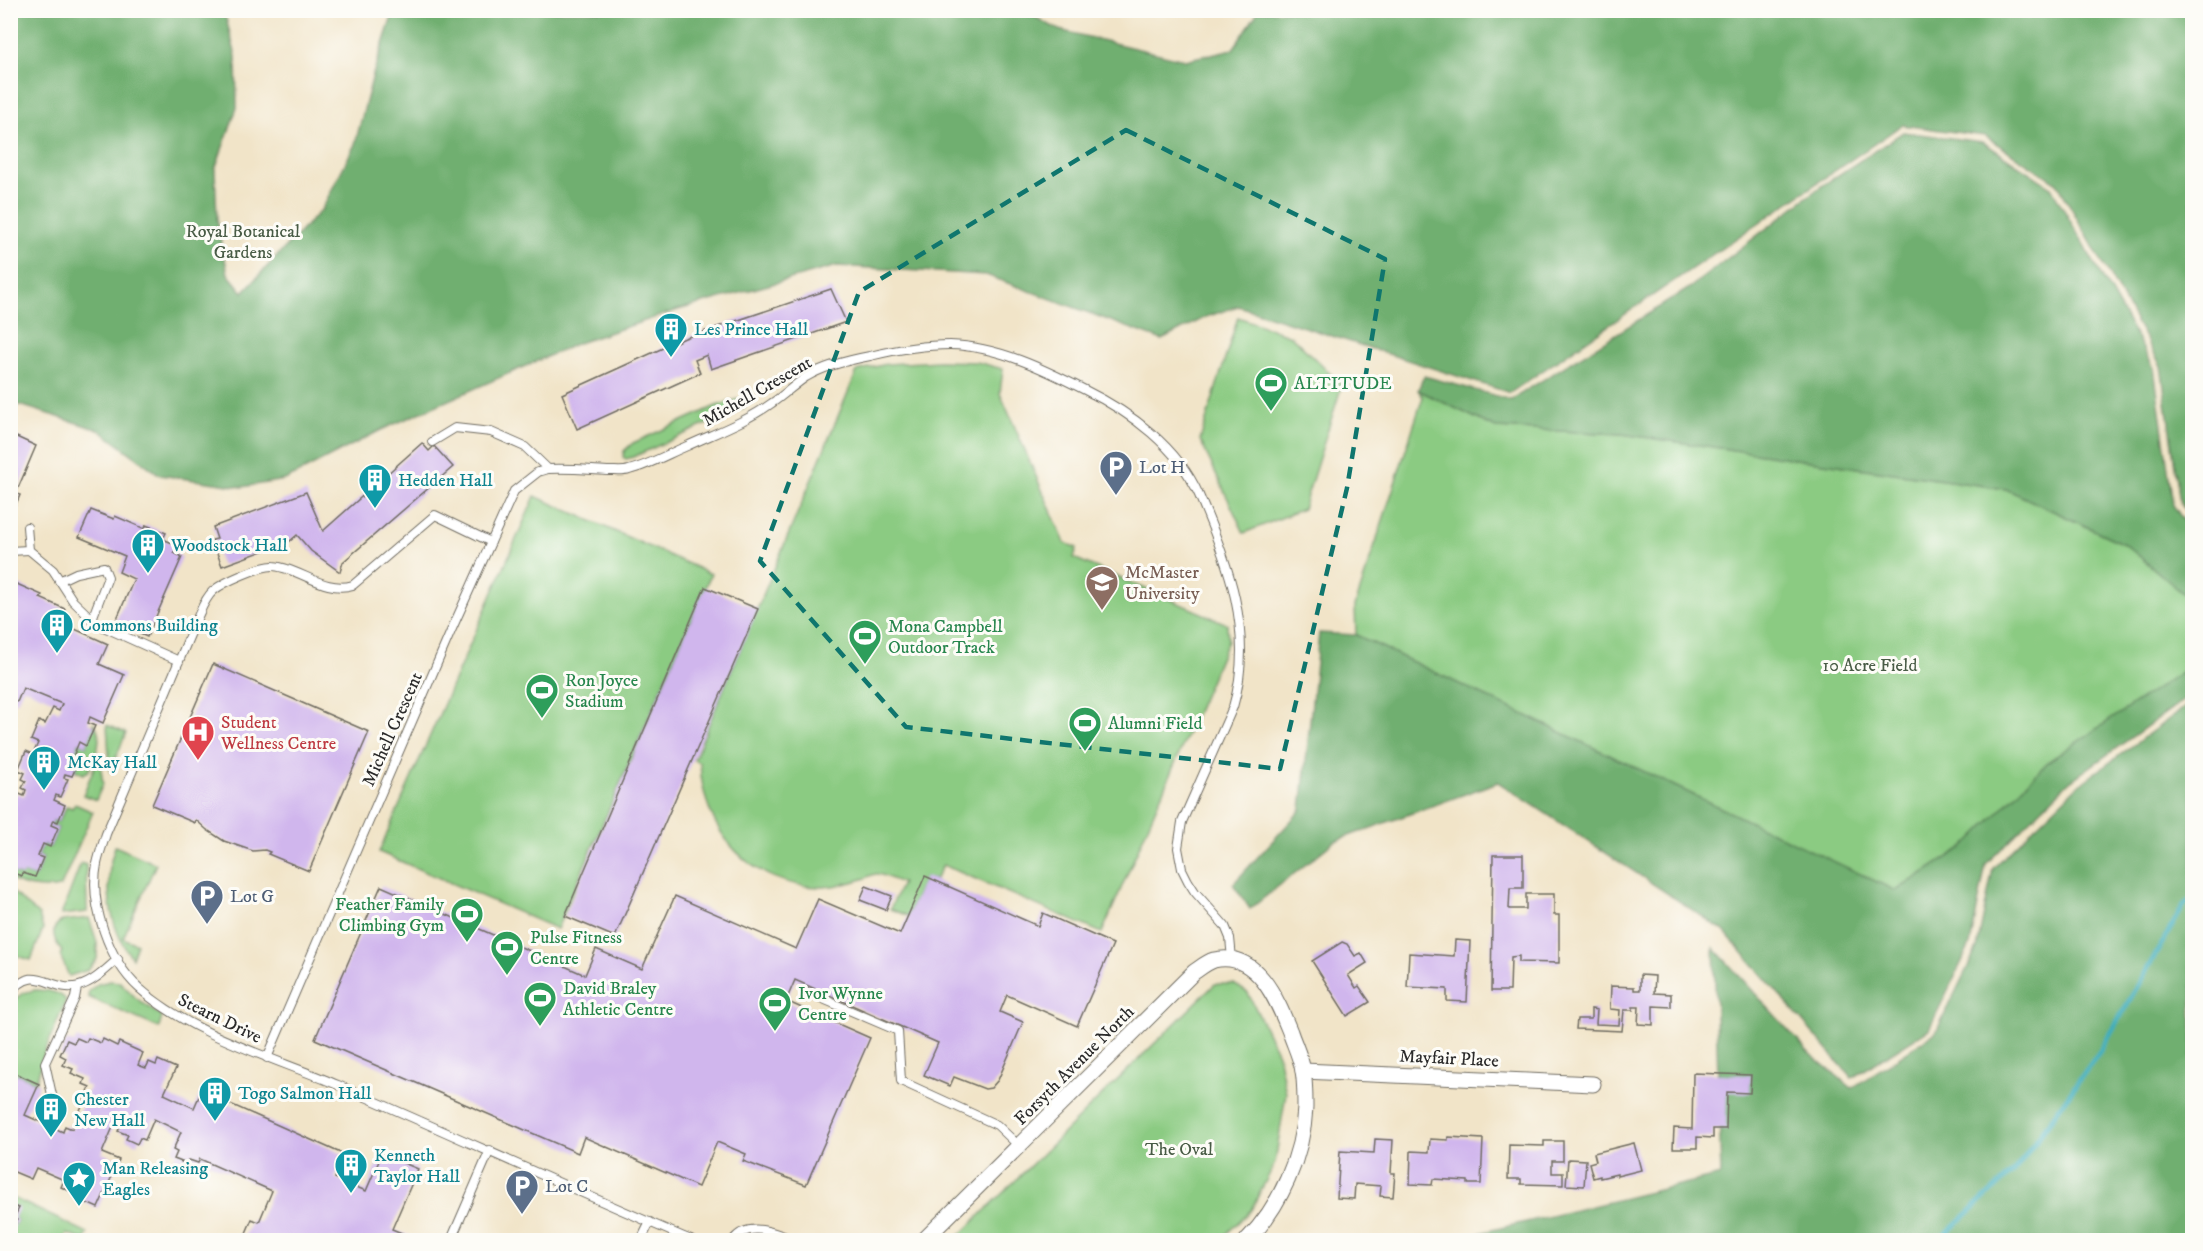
<svg xmlns="http://www.w3.org/2000/svg" width="2203" height="1251" font-family="'IM FELL DW Pica',serif">
<style>
.green{fill:#8bcb82;stroke:#5b7b56;stroke-width:1.5}
.forest{fill:#70af70;stroke:#4e6d4e;stroke-width:1.5}
.lines{fill:none;stroke-linecap:round;stroke-linejoin:round}
.stream{stroke:#40aebd;stroke-width:5}
.building{fill:#d0b6ed}
.service-casing{stroke:#706c62;stroke-width:10}
.minor-casing{stroke:#706c62;stroke-width:17}
.service{stroke:#fff;stroke-width:8}
.minor{stroke:#fff;stroke-width:15}
.marked{fill:none;stroke:#0f766e;stroke-width:4.5;stroke-dasharray:12 8;stroke-linejoin:round}
.labels{text-anchor:middle;stroke-width:6;stroke-linejoin:round;paint-order:stroke}
.park-label{font-size:18px;fill:#485b45;stroke:#fdfcf7}
.culture-label{font-size:18px;fill:#0d838f;stroke:#fdfcf7;text-anchor:start}
.leisure-label{font-size:18px;fill:#27864d;stroke:#fdfcf7;text-anchor:start}
.street-label{font-size:18px;fill:#2b2b2b;stroke:#fdfcf7}
.service-label{font-size:18px;fill:#4e5e75;stroke:#fdfcf7;text-anchor:start}
.education-label{font-size:18px;fill:#785e54;stroke:#fdfcf7;text-anchor:start}
.health-label{font-size:18px;fill:#be3a42;stroke:#fdfcf7;text-anchor:start}
</style>
<rect width="100%" height="100%" fill="#fdfcf7"/>
<filter id="ink" filterUnits="userSpaceOnUse"><feTurbulence type="fractalNoise" baseFrequency=".0167" numOctaves="2"/><feDisplacementMap in="SourceGraphic" scale="12" xChannelSelector="R" yChannelSelector="G"/><feConvolveMatrix kernelMatrix="1 2 1 2 8 2 1 2 1" color-interpolation-filters="sRGB"/></filter>
<filter id="wash" filterUnits="userSpaceOnUse"><feTurbulence type="fractalNoise" baseFrequency=".008" numOctaves="4" result="noise"/><feDisplacementMap in="SourceGraphic" scale="24" xChannelSelector="R" yChannelSelector="G"/><feGaussianBlur stdDeviation="1.35" result="paint"/><feColorMatrix in="noise" values="0 0 0 0 0 0 0 0 0 0 0 0 0 0 0 0 0 1.4 0 .05"/><feComposite in="paint" operator="in"/></filter>
<g filter="url(#wash)">
<rect width="100%" height="100%" fill="#f1e4c8"/>
<g class="green">
<path d="M1238,317L1291,336L1342,385L1303,509L1244,533L1200,440Z"/>
<path d="M939,361L977,362L1003,369L1000,393L1065,543L1077,548L1074,558L1227,624L1228,640L1102,933L943,865L935,880L925,877L908,916L890,909L902,883C895,881 883,874 876,874C872,874 867,878 863,879C850,883 837,886 823,887C751,887 703,832 700,763L694,760L857,371L887,364Z"/>
<path d="M1418,390L1496,428L1622,434L2006,489L2126,545L2192,601V665L2049,761L1964,847L1896,891L1356,635L1355,606L1423,397Z"/>
<path d="M738,399L745,402V407L633,457L626,459L623,457L624,451L633,443L716,406Z"/>
<path d="M535,496L711,574L557,929L379,852Z"/>
<path d="M94,723C105,739 95,756 88,772H86L84,774L75,770L81,757L74,754L79,742L86,746L94,726Z"/>
<path d="M107,725L126,733L110,772Z"/>
<path d="M99,755L103,784L96,800L83,795Z"/>
<path d="M75,804L93,812L61,886C50,891 23,887 12,880L11,872L21,876L23,873L35,877L43,858L38,856L43,844L50,847L58,828L51,825L53,820L58,822L67,806L72,808Z"/>
<path d="M115,846L156,864L123,938L137,944L132,958C108,927 103,881 115,846Z"/>
<path d="M81,863L86,865L87,912L61,915Z"/>
<path d="M10,890L39,915L43,929L31,960L11,954Z"/>
<path d="M89,918L97,942V959L88,970L69,976L60,955L62,952C56,943 47,928 62,921Z"/>
<path d="M110,981L120,982L136,998L162,1017L159,1028L88,997L89,991L98,984Z"/>
<path d="M1215,984H1234L1248,993L1278,1054L1286,1093L1275,1163L1251,1210L1220,1240H955Z"/>
<path d="M35,990C46,990 60,992 66,1000L44,1054L36,1082L10,1071L11,1039L15,1029L12,1028L11,1002L23,993Z"/>
<path d="M11,1197L88,1233L84,1240L67,1234L64,1240H11V1232L17,1220L14,1218L18,1208L11,1205Z"/>
</g>
<g class="forest">
<path d="M11,10L224,11L236,56L237,108L215,169L217,219L228,274L243,292L322,209L355,144L374,71L394,11H1024L1059,30L1185,60L1233,49L1256,15L1257,11H2192V520L2180,503L2161,366L2057,183L1985,136L1902,125L1510,393L1238,306L1206,317L1162,340L986,275L837,266L678,310L578,343L381,430L285,480L242,487L160,475L99,430L20,405L11,406Z"/>
<path d="M1903,132L1983,142L2051,187L2154,368L2173,505L2192,533V601L2126,545L2006,489L1622,434L1496,428L1418,390L1424,376L1511,400L1688,289L1820,187Z"/>
<path d="M1319,633L1356,635L1896,891L1964,847L2049,761L2192,665V694L2069,782L1986,864L1970,945L1929,1029L1852,1078L1723,930L1498,782L1335,841L1250,909L1233,884L1301,810Z"/>
<path d="M2192,702V1240H1476L1480,1233L1721,1175L1714,948L1810,1054L1852,1088L1936,1032L1977,948L1993,868L2075,788Z"/>
</g>
<g class="lines">
<path class="stream" d="M1939,1240L2015,1170L2102,1048L2184,905L2192,899"/>
</g>
<g id="blocks">
<g class="building">
<path d="M831,289L846,322L711,369L707,355L695,360L700,373L577,429L562,394L685,338Z"/>
<path d="M10,434L36,446L16,493L20,495L10,518Z"/>
<path d="M422,443L429,451L434,446L453,467L343,562L340,572L311,551L297,535L290,541L222,566L212,540L217,539L213,527L306,492L323,531Z"/>
<path d="M91,510L114,519L115,516L145,529L146,525L166,533L163,539L177,545L174,553L182,557L147,637L115,623L134,579L119,572L125,556L79,537Z"/>
<path d="M10,581L42,595L40,598L65,609L59,622L108,644L99,664L124,675L103,723L90,717L88,723L95,726L86,746L79,742L74,754L81,757L72,776L65,774L64,778L68,779L60,797L56,795L54,800L65,805L58,822L53,820L51,825L58,828L50,847L43,844L38,856L43,858L35,877L23,873L22,876L10,872V826L16,814L10,811V808L17,793L24,796L26,790L22,788L26,781L22,779L25,773L18,770L26,751L33,754L38,743L31,740L39,721L45,724L53,708L59,711L62,704L23,688L17,702L10,699Z"/>
<path d="M705,587L758,609L615,937L565,916Z"/>
<path d="M213,664L369,732L309,871L268,854L270,852L265,850L253,851L224,841L207,830L196,820L195,823L152,805Z"/>
<path d="M1493,855H1523V888H1510L1509,909H1526V894H1554V915H1559V963L1519,962V956L1511,957L1510,991H1491Z"/>
<path d="M925,876L1038,926L1043,913L1113,944L1077,1026L1007,995L1000,1012L1023,1022L998,1080L991,1088L985,1089L954,1077L950,1086L924,1075L938,1043L795,980L786,1001L870,1038L806,1185L743,1161L746,1154L717,1142L698,1187L584,1137L578,1153L315,1039L381,886L585,975L596,949L642,969L675,896L796,949L818,899L900,934Z"/>
<path d="M866,886L892,896L886,910L860,900Z"/>
<path d="M1455,940L1470,941L1467,1002L1447,1001V989L1407,987L1409,953L1454,956Z"/>
<path d="M1342,942L1347,944L1355,956L1361,953L1367,963L1348,975L1356,988L1359,986L1370,1002L1347,1016L1312,961Z"/>
<path d="M1640,975L1655,976L1654,993L1671,994V1007L1653,1006V1025L1638,1024L1639,1007H1633V1010H1624L1622,1031L1576,1029L1577,1019H1591V1009L1597,1010L1596,1024L1619,1025L1620,1010L1610,1009L1611,986L1634,987V990H1640Z"/>
<path d="M77,1038L86,1042L88,1038L101,1043L103,1039L117,1046L119,1042L143,1053L138,1065L146,1068L149,1062L156,1065L158,1060L176,1068L164,1094L194,1108L204,1085L208,1087L210,1083L220,1088L219,1091L231,1097L228,1103L345,1155L335,1178L366,1191L382,1154L418,1169L392,1229L419,1240H243L252,1219L259,1222L272,1191L200,1159L198,1163L189,1160L187,1164L174,1159L177,1152L173,1150L181,1132L154,1119L145,1140L140,1138L137,1144L126,1139L128,1135L118,1131L122,1123L116,1120L102,1153L119,1160L98,1208L75,1198L77,1194L61,1187L64,1180L36,1168L31,1179L12,1171L10,1175V1071L39,1084L25,1115L63,1132L65,1126L72,1129L90,1087L83,1084L85,1079L71,1073L73,1069L63,1065L66,1058L60,1055L67,1040L74,1043Z"/>
<path d="M1693,1073L1751,1075L1750,1093L1727,1092L1726,1129H1713V1138L1697,1137V1148H1673L1674,1128L1692,1129Z"/>
<path d="M1448,1137L1483,1139L1481,1184H1468V1181L1433,1179L1432,1185L1410,1184L1411,1151L1429,1152L1430,1139L1448,1140Z"/>
<path d="M1375,1139L1393,1140L1391,1173H1395L1393,1197L1380,1196L1381,1186L1355,1184L1354,1199L1337,1198L1340,1151L1374,1153Z"/>
<path d="M1544,1141H1563V1161H1552V1173H1563V1185L1521,1184V1179H1508L1509,1145L1544,1146Z"/>
<path d="M1634,1143L1641,1170L1617,1176V1174L1600,1178V1176L1593,1178L1589,1163L1596,1161L1594,1153Z"/>
<path d="M1568,1159L1586,1160L1584,1186L1566,1185Z"/>
<path d="M10,1205L19,1208L14,1218L17,1220L10,1236Z"/>
</g>
</g>
</g>
<g filter="url(#ink)">
<use href="#blocks" fill-opacity="0" stroke="#706c62" stroke-width="1.5"/>
<g class="lines">
<defs>
<g id="service">
<path d="M432,442L455,428L491,432L525,447L548,469"/>
<path d="M27,527L29,550L53,570L73,601L97,624L179,661"/>
<path d="M491,542L435,515L353,585C329,592 309,576 287,569C283,568 277,566 273,566C260,566 223,582 213,591C204,599 200,613 195,623L106,834C103,844 99,854 97,864C89,904 109,961 139,988C191,1035 275,1058 338,1085C456,1136 573,1190 691,1240"/>
<path d="M10,551L29,550"/>
<path d="M59,581L76,573L104,567L108,577L92,619"/>
<path d="M809,993L898,1031L901,1081L997,1125L1019,1146"/>
<path d="M10,994C35,960 50,994 79,986C94,982 106,969 118,959"/>
<path d="M267,1058L451,631L514,491L538,472L548,469C569,468 590,470 610,471C616,471 624,472 629,470C649,465 668,454 687,446C715,433 746,422 772,403C784,395 794,385 806,377C824,366 849,360 870,356C895,350 923,345 950,345C997,346 1044,369 1085,390C1130,412 1178,447 1199,495C1228,562 1255,633 1233,707L1182,822L1178,848L1182,869L1188,881L1195,892L1225,926L1230,938L1232,959"/>
<path d="M54,1104L45,1063L75,998L77,987"/>
<path d="M451,1240L490,1150"/>
<path d="M641,1240L650,1222"/>
<path d="M733,1240C748,1221 775,1232 794,1240"/>
</g>
<g id="minor">
<path d="M1303,1071L1593,1084"/>
<path d="M924,1240L1194,972C1200,968 1207,962 1214,960C1257,950 1277,1000 1290,1032C1294,1044 1301,1058 1303,1071C1305,1082 1305,1096 1305,1108C1303,1155 1280,1207 1247,1240"/>
</g>
</defs>
<use href="#service" class="service-casing"/>
<use href="#minor" class="minor-casing"/>
<use href="#service" class="service"/>
<use href="#minor" class="minor"/>
</g>
</g>
<path class="marked" d="M1126,130L1385,259L1347,488L1280,769L906,727L760,561L859,292Z"/>
<defs>
<symbol id="building-pin" viewBox="-11 -11 22 30"><path d="M0 17L-7.5 6A9.5 9.5 0 1 1 7.5 6Z" fill="#0f9aa8" stroke="#fdfcf7"/><path d="M-4-6H4V6H1V3H-1V6H-4ZM-2.5-4.3h1.7v1.8h-1.7ZM.8-4.3h1.7v1.8H.8ZM-2.5-1h1.7V.8h-1.7ZM.8-1h1.7V.8H.8Z" fill="#fff"/></symbol>
<symbol id="stadium-pin" viewBox="-11 -11 22 30"><path d="M0 17L-7.5 6A9.5 9.5 0 1 1 7.5 6Z" fill="#2e9e5b" stroke="#fdfcf7"/><path d="M0-5a6.5 5 0 1 0 0 10a6.5 5 0 1 0 0-10ZM-3.5-1.8h7v3.6h-7Z" fill="#fff"/></symbol>
<symbol id="parking-pin" viewBox="-11 -11 22 30"><path d="M0 17L-7.5 6A9.5 9.5 0 1 1 7.5 6Z" fill="#5c6f8a" stroke="#fdfcf7"/><path d="M-3.5-5.5H1a3.5 3.5 0 0 1 0 7H-1V5.5H-3.5ZM-1-3.4V-.6H.8a1.4 1.4 0 0 0 0-2.8Z" fill="#fff"/></symbol>
<symbol id="university-pin" viewBox="-11 -11 22 30"><path d="M0 17L-7.5 6A9.5 9.5 0 1 1 7.5 6Z" fill="#8d6e63" stroke="#fdfcf7"/><path d="M0-5L7-2L0 1L-7-2ZM-4 1L0 2.5L4 1V4Q0 6-4 4Z" fill="#fff"/></symbol>
<symbol id="hospital-pin" viewBox="-11 -11 22 30"><path d="M0 17L-7.5 6A9.5 9.5 0 1 1 7.5 6Z" fill="#e0444e" stroke="#fdfcf7"/><path d="M-5-5h3v3.5h4V-5h3V5h-3V1.5h-4V5h-3Z" fill="#fff"/></symbol>
<symbol id="sight-pin" viewBox="-11 -11 22 30"><path d="M0 17L-7.5 6A9.5 9.5 0 1 1 7.5 6Z" fill="#0f9aa8" stroke="#fdfcf7"/><path d="M0-6L1.8-2.2L6-1.7L2.9 1.2L3.7 5.4L0 3.3L-3.7 5.4L-2.9 1.2L-6-1.7L-1.8-2.2Z" fill="#fff"/></symbol>
</defs>
<g fill-rule="evenodd">
<use href="#building-pin" x="652" y="310" width="38" height="52"/>
<use href="#stadium-pin" x="1252" y="364" width="38" height="52"/>
<use href="#parking-pin" x="1097" y="448" width="38" height="52"/>
<use href="#building-pin" x="356" y="461" width="38" height="52"/>
<use href="#building-pin" x="129" y="526" width="38" height="52"/>
<use href="#university-pin" x="1083" y="563" width="38" height="52"/>
<use href="#building-pin" x="38" y="606" width="38" height="52"/>
<use href="#stadium-pin" x="846" y="617" width="38" height="52"/>
<use href="#stadium-pin" x="523" y="671" width="38" height="52"/>
<use href="#stadium-pin" x="1066" y="704" width="38" height="52"/>
<use href="#hospital-pin" x="179" y="713" width="38" height="52"/>
<use href="#building-pin" x="25" y="743" width="38" height="52"/>
<use href="#parking-pin" x="188" y="877" width="38" height="52"/>
<use href="#stadium-pin" x="448" y="895" width="38" height="52"/>
<use href="#stadium-pin" x="488" y="928" width="38" height="52"/>
<use href="#stadium-pin" x="521" y="979" width="38" height="52"/>
<use href="#stadium-pin" x="756" y="984" width="38" height="52"/>
<use href="#building-pin" x="196" y="1074" width="38" height="52"/>
<use href="#building-pin" x="32" y="1090" width="38" height="52"/>
<use href="#building-pin" x="332" y="1146" width="38" height="52"/>
<use href="#sight-pin" x="60" y="1159" width="38" height="52"/>
<use href="#parking-pin" x="503" y="1167" width="38" height="52"/>
</g>
<g class="labels">
<g class="park-label">
<text x="243" y="237">Royal Botanical<tspan x="243" dy="21">Gardens</tspan></text>
<text x="1870" y="671">10 Acre Field</text>
<text x="1179" y="1155">The Oval</text>
</g>
<g class="culture-label">
<text x="694" y="335">Les Prince Hall</text>
<text x="398" y="486">Hedden Hall</text>
<text x="171" y="551">Woodstock Hall</text>
<text x="80" y="631">Commons Building</text>
<text x="67" y="768">McKay Hall</text>
<text x="238" y="1099">Togo Salmon Hall</text>
<text x="74" y="1105">Chester<tspan x="74" dy="21">New Hall</tspan></text>
<text x="374" y="1161">Kenneth<tspan x="374" dy="21">Taylor Hall</tspan></text>
<text x="102" y="1174">Man Releasing<tspan x="102" dy="21">Eagles</tspan></text>
</g>
<g class="leisure-label">
<text x="1294" y="389">ALTITUDE</text>
<text x="888" y="632">Mona Campbell<tspan x="888" dy="21">Outdoor Track</tspan></text>
<text x="565" y="686">Ron Joyce<tspan x="565" dy="21">Stadium</tspan></text>
<text x="1108" y="729">Alumni Field</text>
<text x="444" y="910" text-anchor="end">Feather Family<tspan x="444" dy="21">Climbing Gym</tspan></text>
<text x="530" y="943">Pulse Fitness<tspan x="530" dy="21">Centre</tspan></text>
<text x="563" y="994">David Braley<tspan x="563" dy="21">Athletic Centre</tspan></text>
<text x="798" y="999">Ivor Wynne<tspan x="798" dy="21">Centre</tspan></text>
</g>
<g class="street-label">
<text transform="translate(757 391) rotate(-30)" y="6">Michell Crescent</text>
<text transform="translate(392 729) rotate(-66)" y="6">Michell Crescent</text>
<text transform="translate(220 1018) rotate(26)" y="6">Stearn Drive</text>
<text transform="translate(1449 1058) rotate(3)" y="6">Mayfair Place</text>
<text transform="translate(1074 1065) rotate(-45)" y="6">Forsyth Avenue North</text>
</g>
<g class="service-label">
<text x="1139" y="473">Lot H</text>
<text x="230" y="902">Lot G</text>
<text x="545" y="1192">Lot C</text>
</g>
<g class="education-label">
<text x="1125" y="578">McMaster<tspan x="1125" dy="21">University</tspan></text>
</g>
<g class="health-label">
<text x="221" y="728">Student<tspan x="221" dy="21">Wellness Centre</tspan></text>
</g>
</g>
<rect width="2203" height="1251" fill="none" stroke="#fdfcf7" stroke-width="36"/>
</svg>
